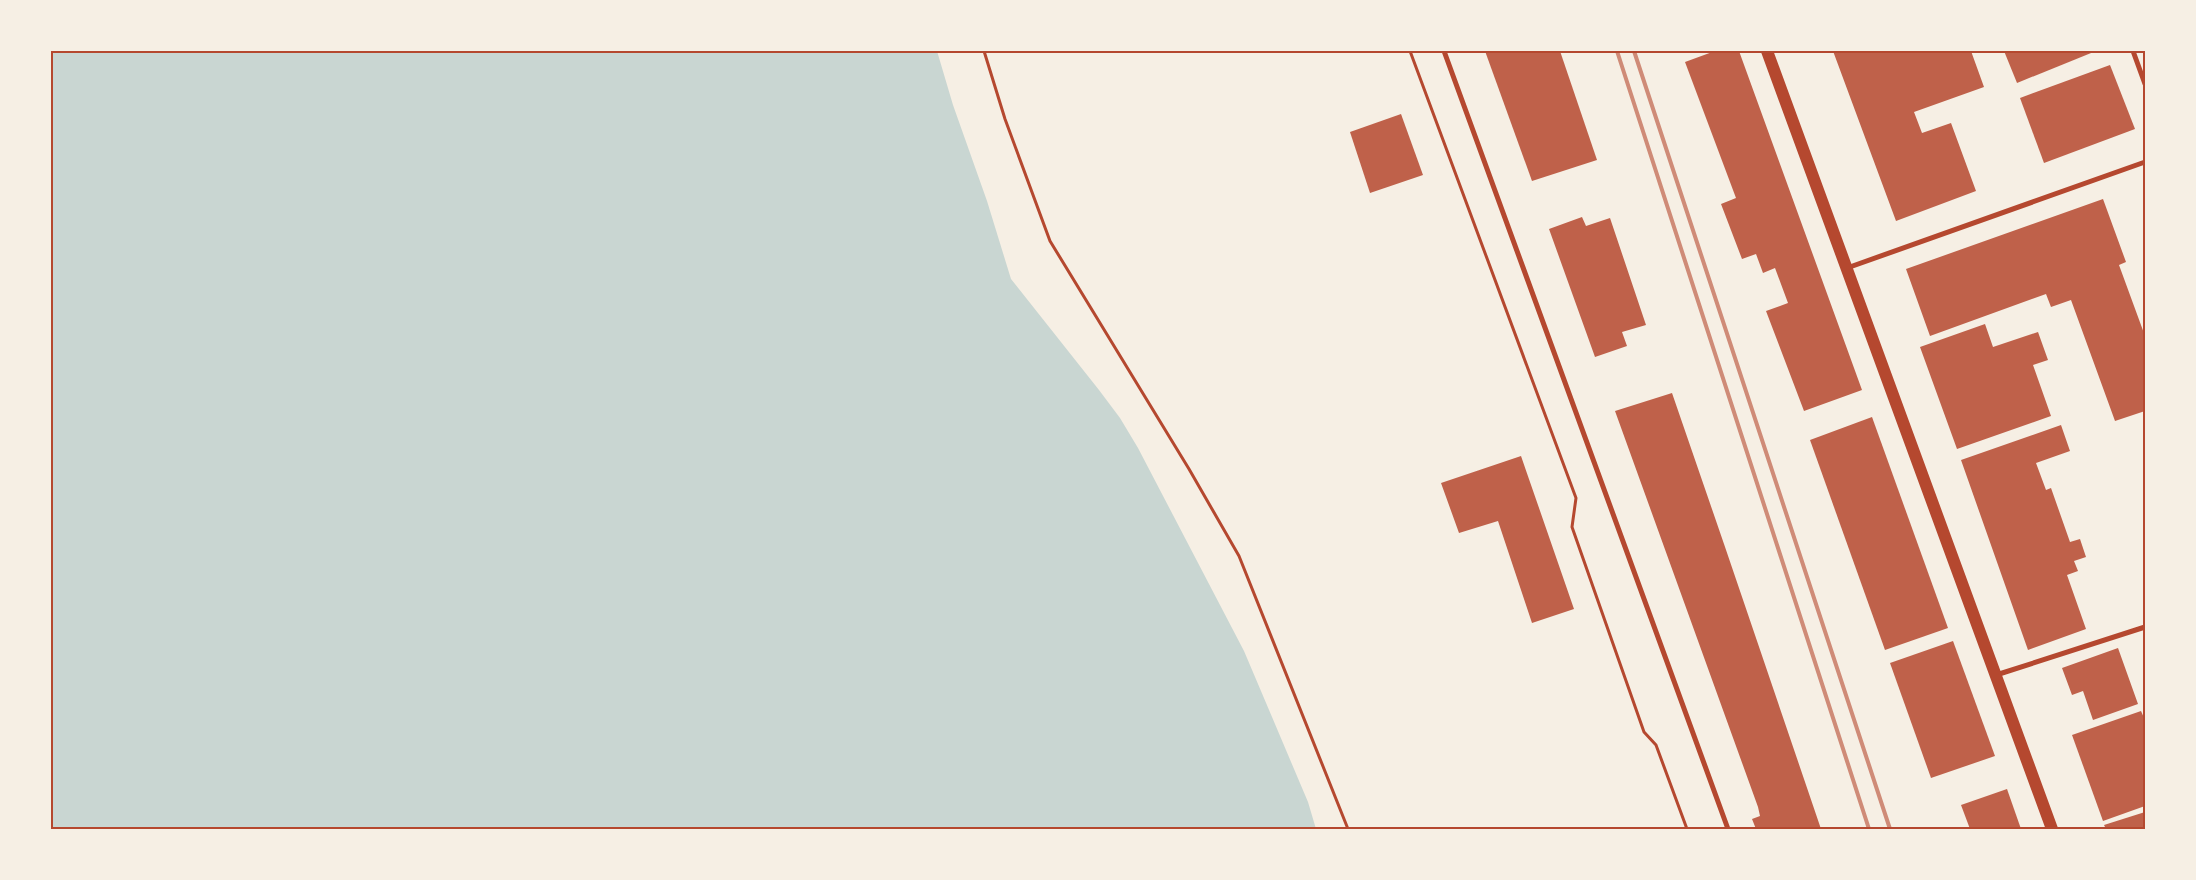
<svg xmlns="http://www.w3.org/2000/svg" width="2196" height="880" font-family="Barlow,sans-serif">
<style>
.water{fill:#c9d6d2}
.building{fill:#bf614a}
.lines{fill:none;stroke-linecap:round;stroke-linejoin:round}
.path{stroke:#b5482f;stroke-width:3}
.minor{stroke:#b5482f;stroke-width:5}
.primary{stroke:#b5482f;stroke-width:12}
.rail{stroke:#cf8b77;stroke-width:4}
.neatline{fill:none;stroke:#b5482f;stroke-width:2}
</style>
<rect width="100%" height="100%" fill="#f6efe4"/>
<path class="water" d="M51,51H937L953,105L987,201L1011,279L1099,390L1120,418L1138,448L1244,651L1308,802L1316,829H51Z"/>
<g class="building">
<path d="M1485,51H1560L1597,160L1532,181Z"/>
<path d="M1715,51H1739L1862,390L1804,411L1766,311L1788,303L1775,268L1763,273L1756,254L1742,259L1721,204L1736,198L1685,62Z"/>
<path d="M1833,51H1971L1984,87L1914,112L1922,133L1951,123L1976,191L1896,221Z"/>
<path d="M2004,51H2096L2017,83Z"/>
<path d="M2110,65L2135,129L2044,163L2020,98Z"/>
<path d="M1401,114L1423,175L1370,193L1350,132Z"/>
<path d="M2103,199L2126,262L2119,265L2145,336V411L2115,421L2071,300L2051,307L2046,294L1930,336L1906,269Z"/>
<path d="M1582,217L1586,226L1610,218L1646,325L1622,332L1627,346L1595,357L1549,229Z"/>
<path d="M1985,324L1993,347L2038,332L2048,360L2033,365L2051,416L1957,449L1920,347Z"/>
<path d="M1672,393L1724,544L1821,829H1756L1752,819L1760,816L1758,807L1615,411Z"/>
<path d="M1872,417L1948,628L1885,650L1810,440Z"/>
<path d="M2061,425L2070,451L2036,463L2046,490L2051,488L2070,542L2080,539L2086,557L2074,561L2078,571L2067,575L2086,629L2028,650L1961,460Z"/>
<path d="M1521,456L1574,609L1532,623L1498,521L1459,533L1441,483Z"/>
<path d="M1953,641L1995,756L1931,778L1890,663Z"/>
<path d="M2118,648L2138,704L2093,720L2083,691L2072,695L2062,668Z"/>
<path d="M2141,711L2145,720V806L2103,821L2072,735Z"/>
<path d="M2007,789L2021,829H1970L1961,805Z"/>
<path d="M2145,812V829H2106L2104,825Z"/>
</g>
<g class="lines">
<g class="path">
<path d="M984,51L1005,119L1050,241L1189,469L1239,556L1348,829"/>
<path d="M1410,51L1576,498L1572,527L1644,732L1656,745L1687,829"/>
</g>
<g class="minor">
<path d="M1444,51L1728,829"/>
<path d="M2133,51L2145,84"/>
<path d="M1847,268L2145,162"/>
<path d="M1996,675L2145,627"/>
</g>
<path class="primary" d="M1767,51L2052,829"/>
<g class="rail">
<path d="M1617,51L1869,829"/>
<path d="M1634,51L1890,829"/>
</g>
</g>
<rect width="2196" height="880" fill="none" stroke="#f6efe4" stroke-width="105"/>
<rect x="52" y="52" width="2092" height="776" class="neatline"/>
</svg>
